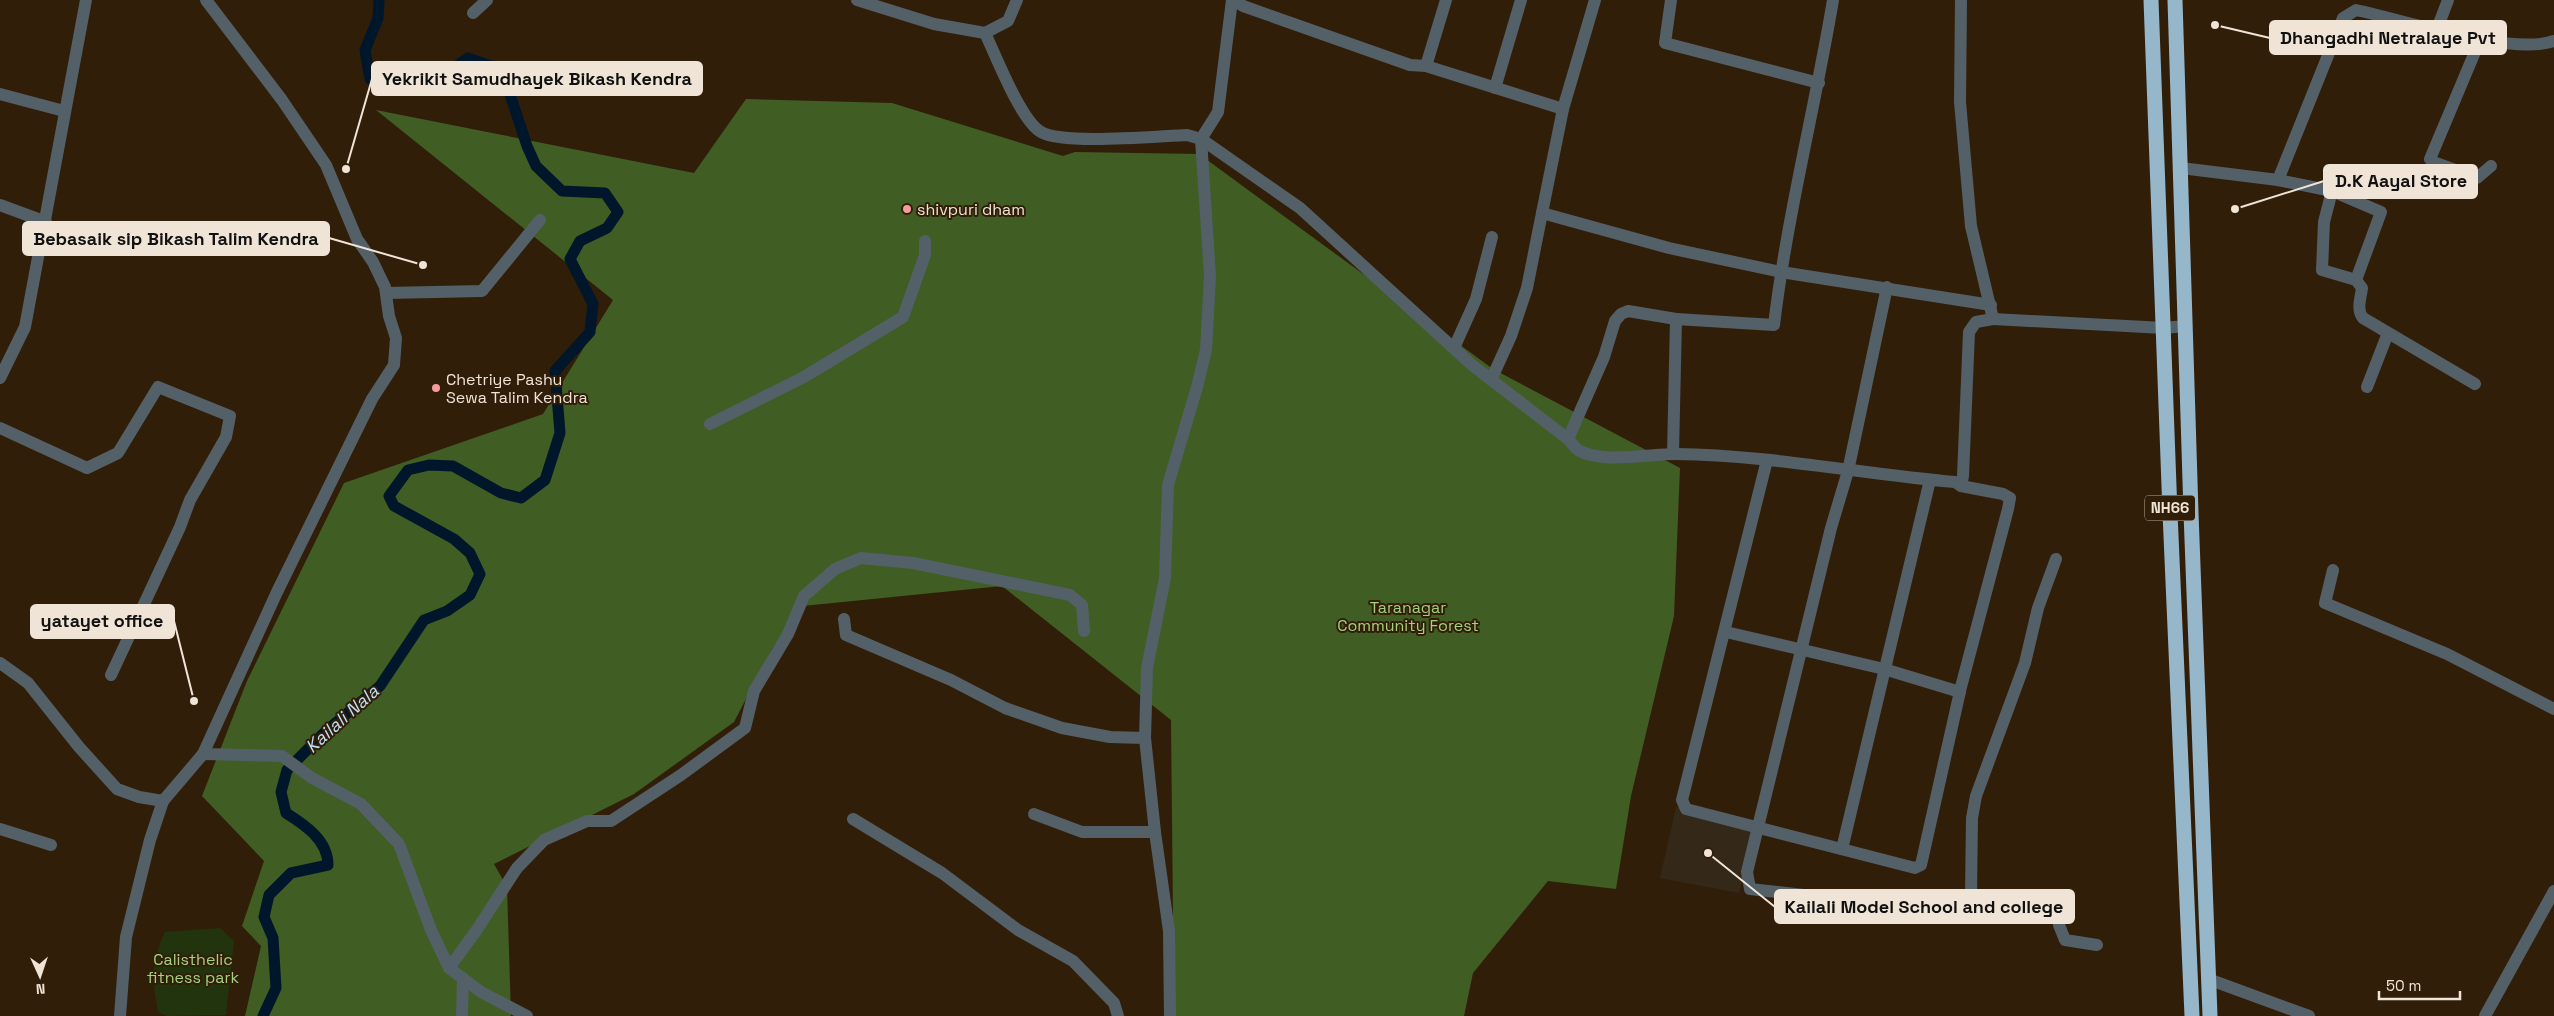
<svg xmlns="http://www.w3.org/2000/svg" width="2554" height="1016" font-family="'Space Grotesk',sans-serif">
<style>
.education{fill:#342819}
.green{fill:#21340d}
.forest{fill:#405d24}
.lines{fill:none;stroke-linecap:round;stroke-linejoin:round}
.canal{stroke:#00162a;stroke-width:11}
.minor{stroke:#546068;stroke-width:12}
.highway{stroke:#96b6c9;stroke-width:15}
.poi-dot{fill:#f59b9d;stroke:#311e09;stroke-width:2}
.labels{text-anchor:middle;stroke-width:4;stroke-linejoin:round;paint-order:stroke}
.shield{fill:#311e09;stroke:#b7a999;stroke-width:1}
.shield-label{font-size:15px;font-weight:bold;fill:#f0e4d7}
.poi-label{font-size:16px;fill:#f0e4d7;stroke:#311e09;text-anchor:start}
.park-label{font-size:16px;fill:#a5d27f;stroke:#311e09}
.water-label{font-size:18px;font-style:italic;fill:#c0dff9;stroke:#311e09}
.leader{fill:none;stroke:#f0e4d7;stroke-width:2}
.callout-dot{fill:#f0e4d7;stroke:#311e09;stroke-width:2}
.callout{fill:#f0e4d7;stroke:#f0e4d7;stroke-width:2}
.callout-label{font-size:18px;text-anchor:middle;font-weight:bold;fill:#111}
</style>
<rect width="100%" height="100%" fill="#311e09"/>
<path class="education" d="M1676,807L1743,823L1756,829L1739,893L1660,878Z"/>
<path class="green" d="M220,928L234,941L226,1015L167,1016L158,1012C152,978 150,964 165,932Z"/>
<path class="forest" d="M746,99L892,103L1063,156L1075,152L1199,154L1493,369L1680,468L1674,616L1631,796L1616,889L1548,881L1473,973L1464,1016H1174L1171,720L1002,586L803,606L772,649L734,722L634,794L494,864L507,887L511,1016H245L261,946L242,926L264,861L202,796L247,681L344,483L543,414L613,300L376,110L694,173Z"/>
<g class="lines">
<path class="canal" d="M263,1016L276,988L273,938L264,917L269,895L291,873L328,865C328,840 305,825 286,813L281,792L287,770L326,731L380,686L424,620L447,611L470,595L480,574L470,553L454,539L394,506L389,496L408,470L429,465L453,466L501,493L521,498L545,480L560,433L555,371L590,332L593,304L570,259L580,241L607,228L618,212L605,193L562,191L536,166L527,146L502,70L468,58L443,76L403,90L370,79L365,50L378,18L379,0"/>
<g class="minor">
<path d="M857,0L934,24L985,33C996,56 1021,121 1041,132C1063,145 1157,136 1187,135L1201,139L1300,208L1472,365L1568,439C1571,442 1574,447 1578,450C1602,464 1650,454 1676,454C1769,455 1862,474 1955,482L1961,486L1963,476L1969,332L1976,322L1993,319"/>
<path d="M1234,0L1243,6L1410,65L1426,66L1563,109L1542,213L1669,248L1781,272L1991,305"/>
<path d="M1671,0L1665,43L1819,83"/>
<path d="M1961,0L1960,102L1971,226L1993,319L2164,328L2186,326"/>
<path d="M473,13L487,0"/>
<path d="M2437,29L2448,0"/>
<path d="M985,33L1008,21L1017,0"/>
<path d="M2480,40L2430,159L2433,162L2477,178L2491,166"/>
<path d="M1426,66L1446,0"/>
<path d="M1495,88L1521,0"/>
<path d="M0,94L64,111"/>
<path d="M1563,109L1595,0"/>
<path d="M2181,168L2278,180L2343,18L2356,10C2404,20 2511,56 2554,41"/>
<path d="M2278,180L2332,191L2324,222L2322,270L2356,280L2362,288C2361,297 2356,310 2363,318L2475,384"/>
<path d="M2332,191L2381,212L2356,280"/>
<path d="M0,205L46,222"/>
<path d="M1887,287L1848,471L1831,528L1747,872L1750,889L1830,898L1913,900L1967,895H2047L2060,905L2059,925L2065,940L2097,945"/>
<path d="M386,293L482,291L540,220"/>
<path d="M1454,348L1476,299L1492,237"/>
<path d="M0,378L25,327L86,0"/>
<path d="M1491,380L1511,336L1527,288L1542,213"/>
<path d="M2367,387L2388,333"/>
<path d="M710,424L804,377L903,317L925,255V241"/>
<path d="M0,428L87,468L118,453L158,387L230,416L226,437L190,500L180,527L111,675"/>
<path d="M1568,439L1604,357L1615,321L1621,314L1628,311L1676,319"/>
<path d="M1673,454L1676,319L1774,325C1787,216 1815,108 1833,0"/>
<path d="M1767,460L1682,800L1686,809L1915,868L1921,865L1961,687L2008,509L2010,498L2003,494L1961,486"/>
<path d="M2333,570L2325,603L2447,654L2554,709"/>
<path d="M844,619L846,635L951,680L1005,708L1062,728L1110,737L1145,738"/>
<path d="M1726,632L1884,669L1960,692"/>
<path d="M0,663L28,683L79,747L117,789L139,797L163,801L203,754L277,592L372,399L394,365L396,338L389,316L385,287L373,262L357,239L326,165L282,100L206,0"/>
<path d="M203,754L282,756L312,778L361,804L399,844L431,930L449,968L481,992L527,1016"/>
<path d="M1034,814L1082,832H1155"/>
<path d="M853,819L942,873L1018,930L1073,961L1114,1003L1118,1016"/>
<path d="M0,829L51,845"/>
<path d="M1842,849L1930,480"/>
<path d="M1971,895L1972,818L1976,796L2025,663L2038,608L2056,559"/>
<path d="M449,968L476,931L517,868L544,840L587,821H611L681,775L745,728L754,691L788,634L804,596L835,569L861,558L913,563L1070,595L1082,605L1084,631"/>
<path d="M2208,979L2309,1016"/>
<path d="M120,1016L126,937L150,840L163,801"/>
<path d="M462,1016L463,978"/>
<path d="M1170,1016L1169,931L1155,832L1145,738L1147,668L1165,578L1168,485L1197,387L1206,350L1210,276L1201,139L1218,112L1232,0"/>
<path d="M2485,1016L2554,891"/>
</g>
<g class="highway">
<path d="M2151,0L2170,513L2192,1016"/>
<path d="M2175,0L2191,513L2210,1016"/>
</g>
</g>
<g class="poi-dot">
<circle cx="907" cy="209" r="5"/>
<circle cx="436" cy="388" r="5"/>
</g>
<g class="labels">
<rect class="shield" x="2145" y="495.5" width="50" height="25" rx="4"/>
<g class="shield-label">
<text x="2170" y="513">NH66</text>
</g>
<g class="poi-label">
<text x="917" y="215">shivpuri dham</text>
<text x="446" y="385">Chetriye Pashu<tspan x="446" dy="18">Sewa Talim Kendra</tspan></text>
</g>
<g class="park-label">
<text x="1408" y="613">Taranagar<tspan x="1408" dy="18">Community Forest</tspan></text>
<text x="193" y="965">Calisthelic<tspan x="193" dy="18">fitness park</tspan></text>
</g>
<g class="water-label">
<text transform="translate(342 719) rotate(-42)" y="6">Kailali Nala</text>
</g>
</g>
<path class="leader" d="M2215 25L2270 38M346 169L372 79M2235 209L2324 181M423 265L329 238M194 701L174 621M1708 853L1775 907"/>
<g class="callout-dot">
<circle cx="2215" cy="25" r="5"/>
<circle cx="346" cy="169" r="5"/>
<circle cx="2235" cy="209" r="5"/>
<circle cx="423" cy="265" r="5"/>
<circle cx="194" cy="701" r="5"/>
<circle cx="1708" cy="853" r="5"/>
</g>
<g class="callout">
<rect x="2270" y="21" width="236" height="33" rx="5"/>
<rect x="372" y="62" width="330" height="33" rx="5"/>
<rect x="2324" y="165" width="153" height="33" rx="5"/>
<rect x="23" y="222" width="306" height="33" rx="5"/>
<rect x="31" y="605" width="143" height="33" rx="5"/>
<rect x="1775" y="890" width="299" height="33" rx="5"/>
</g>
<g class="callout-label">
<text x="2388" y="44">Dhangadhi Netralaye Pvt</text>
<text x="537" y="85">Yekrikit Samudhayek Bikash Kendra</text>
<text x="2401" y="187">D.K Aayal Store</text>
<text x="176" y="245">Bebasaik sip Bikash Talim Kendra</text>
<text x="102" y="627">yatayet office</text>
<text x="1924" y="913">Kailali Model School and college</text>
</g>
<g transform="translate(40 976) rotate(177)" stroke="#311e09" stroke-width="4" paint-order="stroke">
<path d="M0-4L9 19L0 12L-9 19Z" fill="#f0e4d7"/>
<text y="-8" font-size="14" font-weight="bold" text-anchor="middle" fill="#f0e4d7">N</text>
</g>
<path d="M2379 991v8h81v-8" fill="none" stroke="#f0e4d7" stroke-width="2.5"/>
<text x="2386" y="991" font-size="15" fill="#f0e4d7" stroke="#311e09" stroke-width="4" paint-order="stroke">50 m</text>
</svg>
